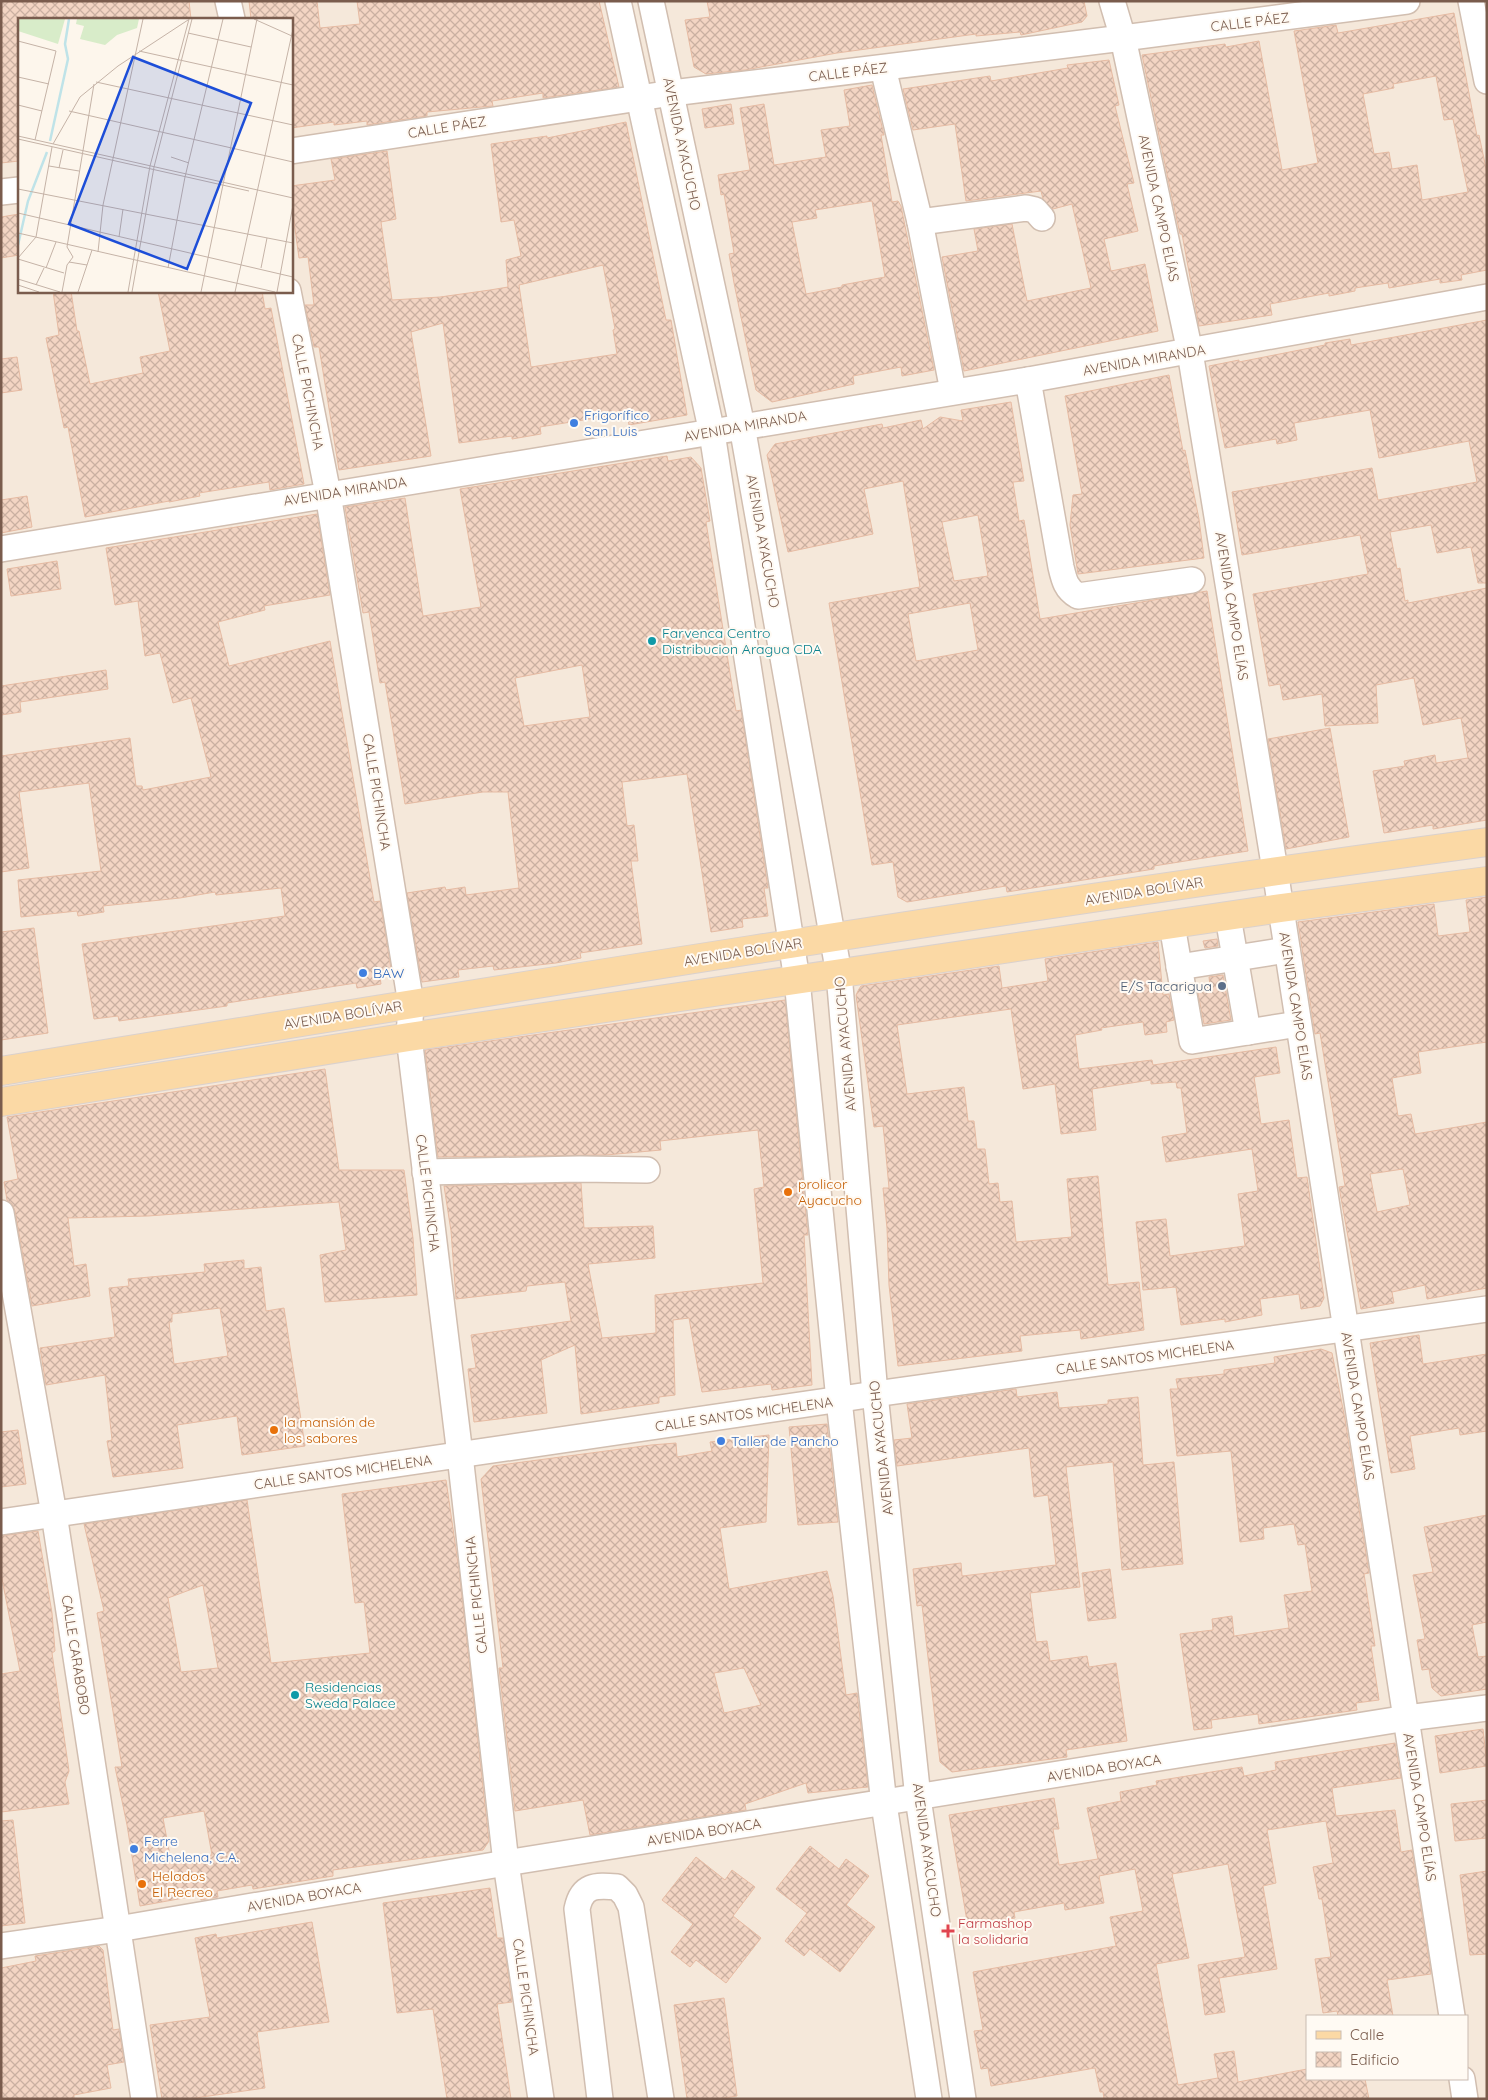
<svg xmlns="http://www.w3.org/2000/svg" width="1488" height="2100" font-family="Quicksand,sans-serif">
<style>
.residential{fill:#f5e8da;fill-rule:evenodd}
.building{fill:url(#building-cross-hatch);stroke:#e6bba3;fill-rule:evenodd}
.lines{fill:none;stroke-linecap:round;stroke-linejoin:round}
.minor-casing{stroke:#d1beb0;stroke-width:28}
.major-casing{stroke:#dad1cd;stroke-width:30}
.minor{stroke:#fff;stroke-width:25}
.major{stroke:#fbd9a5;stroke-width:28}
.shop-dot{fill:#3f7fe0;stroke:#fffaf3;stroke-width:2}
.culture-dot{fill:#0f9aa8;stroke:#fffaf3;stroke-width:2}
.service-dot{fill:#5c6f8a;stroke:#fffaf3;stroke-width:2}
.food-dot{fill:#e8710a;stroke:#fffaf3;stroke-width:2}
.health-dot{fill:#e0444e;stroke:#fffaf3;stroke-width:2}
.labels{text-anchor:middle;stroke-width:4;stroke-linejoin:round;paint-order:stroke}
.street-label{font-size:14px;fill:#7a5c4d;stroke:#fffaf3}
.shop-label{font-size:14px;fill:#366cbe;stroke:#fffaf3;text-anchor:start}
.culture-label{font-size:14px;fill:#0d838f;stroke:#fffaf3;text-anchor:start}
.service-label{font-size:14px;fill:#4e5e75;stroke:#fffaf3;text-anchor:end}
.food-label{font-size:14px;fill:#c56008;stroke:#fffaf3;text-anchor:start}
.health-label{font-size:14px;fill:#be3a42;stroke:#fffaf3;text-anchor:start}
.inset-river{fill:none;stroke:#bfe3e8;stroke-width:2.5}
.inset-road{fill:none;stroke:#c5b3a7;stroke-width:1}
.view{fill:#1d4ed8;fill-opacity:0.15;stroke:#1d4ed8;stroke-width:2.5}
.inset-edge{fill:none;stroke:#7a5c4d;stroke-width:2.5}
</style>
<defs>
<pattern id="building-cross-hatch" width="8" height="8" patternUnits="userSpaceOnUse" patternTransform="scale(1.25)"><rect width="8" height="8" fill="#f3d5c3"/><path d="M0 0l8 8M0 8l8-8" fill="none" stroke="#cab0a1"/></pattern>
</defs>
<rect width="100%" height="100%" fill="#fdf6ec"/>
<path class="residential" d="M1,1H1487V2099H1ZM19,19H291V291H19ZM1307,2016H1467V2079H1307Z"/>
<g class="building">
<path d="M1,1H189L191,19H19V161L1,163Z"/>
<path d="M249,1H317L320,28L360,24L357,1H599L619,87L543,98V93L492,101L493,106L427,112V116L367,125V121L334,125V122L291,128V19H251Z"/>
<path d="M707,1H1084L1087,16L1082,22L1021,35L1020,32L976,36V34L837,53L745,70L706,74L694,67L685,20L710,17Z"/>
<path d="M1454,13L1477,136L1479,135L1487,173V270L1461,275L1462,280L1440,283V279L1389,288L1388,283L1355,288V291L1329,296V293L1270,304L1272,315L1199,326L1182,234H1180L1171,193L1142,55L1225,44L1226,47L1259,41L1282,170L1318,163L1294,31L1336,25L1338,33ZM1436,76L1444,120L1453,119L1468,192L1422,200L1417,165L1392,169L1389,152L1374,154L1363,94L1394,88L1393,84Z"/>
<path d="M1109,60L1119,105L1115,106L1134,183L1127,184L1138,231L1104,239L1111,271L1145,264L1158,331L964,371L942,257L978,251L974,229L1012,224L1027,301L1091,288L1072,204L1053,209L1043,199L1041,191L966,201L955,124L913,130L903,89L990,76L991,81L1068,68L1067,65Z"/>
<path d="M872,85L884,135H881L892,202L898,201L901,206L934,370L902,376L901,367L853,376L854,384L772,402L756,390L734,283L729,254L734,253L724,194L721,195L718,175L750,170L740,108L764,104L774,165L826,157L821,130L850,126L844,90ZM872,201L885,277L842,285V287L806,294L792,222L817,218L815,210Z"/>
<path d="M731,104L734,124L705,128L702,109Z"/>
<path d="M626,122L666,320H671L687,415L629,425L627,413L540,427L541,434L512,439V436L459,443L443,323L411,332L431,456L339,470L319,347H314L305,305H314L308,257L299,258L293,215H291V186L335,180L331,159L387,151L396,219L381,222L392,300L440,297L490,290L508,287L506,260L521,256L514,220L501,222L491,144L547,136V138ZM603,265L615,329L613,330L617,354L531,367L519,285Z"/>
<path d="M19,214V255L1,258V217Z"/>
<path d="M53,291H71L77,331H79L90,384L143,373L140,357L170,351L158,291H262L265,309L271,308L304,484L270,490L269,482L199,493L200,496L169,502V501L85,517L68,427L64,428L46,338L59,335Z"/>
<path d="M1487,320V583H1478L1471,547L1437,553L1431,525L1390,532L1397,569L1400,568L1405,601L1408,600V603L1487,588V820L1433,829V825L1384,833L1373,771L1405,766L1404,761L1435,755L1436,763L1468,758L1461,718L1423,725L1414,678L1376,685L1378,723L1325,726L1322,694L1283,700L1280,684L1269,686L1253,594L1368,574L1360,535L1242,555L1232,492L1372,468L1378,500L1477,482L1469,441L1379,458L1370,410L1294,423L1297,440L1277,444L1276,439L1225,448L1209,366L1239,360V362L1325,345V343L1350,339L1351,345Z"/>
<path d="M17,357L22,390L1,393V359Z"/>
<path d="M1169,375L1183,451L1185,450L1199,519L1204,558L1078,574L1070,525L1073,495L1082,494L1065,396Z"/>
<path d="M1011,402L1024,481L1013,482L1019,521L1024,520L1040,619L1207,591L1248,851L1154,866V869L1026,889L1007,892L1006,886L907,902L898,897L893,862L872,865L829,603L920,587L903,481L864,489L873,534L788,552L767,455L775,444L882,424L883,428L921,420L923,429L940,417L963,421L961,410ZM978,515L988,576L954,581L942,522ZM970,603L978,650L916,661L908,614Z"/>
<path d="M667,456L668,461L691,457L701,468L710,521L706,522L736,711L741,710L768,888H764L768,916L742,919L743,927L711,932L687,774L622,782L627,826L634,825L638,861H631L642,944L580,953L581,958L556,963L494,970L493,966L458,970L459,977L422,982L407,893L445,887L446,890L465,887L466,895L519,888L508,792H483L405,804L385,682L380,683L369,612L363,613L345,507L405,498L423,616L481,607L460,489ZM582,665L590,717L524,726L515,678Z"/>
<path d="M27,496L32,527L1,533V500Z"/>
<path d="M317,514L330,595L264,606L265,610L218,622L229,666L330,641L374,902L380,901L392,975L380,977L381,984L357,988L356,983L227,1003V1006L119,1021L118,1016L94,1019L82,944L285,916L281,888L216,895L215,892L180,898L103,906L104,912L78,916L77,911L21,917L18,880L101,871L89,783L19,792L29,868L1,872V756L130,738L136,786H142L143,790L211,777L191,698L173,703L160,653L145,656L138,601L115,605L106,548Z"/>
<path d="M57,561L61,589L11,596L7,569Z"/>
<path d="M106,670L108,689L20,702L21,712L1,715V686Z"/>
<path d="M1330,728L1349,837L1286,849L1268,739Z"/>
<path d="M1487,897V1042L1418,1052L1421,1073L1392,1078L1398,1116L1411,1114L1415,1134L1487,1122V1288L1427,1299L1425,1285L1392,1292L1394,1303L1361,1309L1339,1187L1345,1186L1320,1033L1315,1034L1298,922L1434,904L1438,936L1470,932L1466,900ZM1403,1169L1410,1205L1377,1212L1370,1174Z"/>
<path d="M34,928L48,1033L1,1040V932Z"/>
<path d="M1217,939L1218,946L1205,948L1203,941Z"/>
<path d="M1158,942L1163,995L1169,994L1174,1020L1166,1022L1167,1032L1145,1035L1143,1022L1101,1028L1102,1030L1075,1035L1079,1069L1152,1060L1153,1065L1276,1047L1280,1073L1254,1077L1261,1124L1289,1120L1297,1178L1307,1177L1324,1298L1320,1306L1301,1309L1299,1294L1260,1299L1262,1315L1225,1322V1319L1181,1325L1176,1287L1143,1290L1136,1222L1166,1219L1170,1256L1245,1246L1238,1194L1258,1191L1252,1149L1166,1162L1162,1137L1187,1133L1181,1088H1177L1176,1082L1151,1084V1080L1092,1089L1096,1130L1061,1134L1055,1084L1023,1089L1011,1009L897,1025L907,1094L964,1087L968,1121H974L977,1149H985L989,1184L998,1183L1000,1202L1012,1201L1016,1242L1072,1237L1067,1179L1098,1176L1108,1285L1139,1282L1144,1330L1081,1339L1080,1330L1020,1336L1022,1351L898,1366L889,1285L887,1228L883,1188H889L885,1144L883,1126L874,1127L856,995L859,989L861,986L999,966L1002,988L1048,981L1045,959Z"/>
<path d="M1223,975L1231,1020L1204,1024L1197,988L1210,986L1209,977Z"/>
<path d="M785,1000L808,1235H804L812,1385L772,1390L771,1384L702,1392L689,1318L673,1320L675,1395L659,1397V1403L581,1414L575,1345L541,1360L547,1413L474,1422L468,1369L476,1368L471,1335L571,1321L565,1282L527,1286L526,1291L456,1299L451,1231L444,1186L581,1183L584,1228L653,1226L655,1258L588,1264L602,1338L656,1333L655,1295L763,1283L754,1189L764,1187L758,1130L660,1141L661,1150L606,1155L438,1157L425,1050Z"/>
<path d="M325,1069L339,1170H404L413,1238L417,1295L325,1302L320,1255L346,1250L339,1202L148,1216L68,1218L74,1266L86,1264L90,1296L32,1306L15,1211L12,1204L7,1200L4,1182L18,1179L7,1117Z"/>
<path d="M244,1260V1269L261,1267L266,1311L284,1308L305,1446L242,1455L237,1416L177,1425L183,1468L113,1477L107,1441L112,1440L105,1375L46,1385L40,1348L115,1337L109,1288L129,1286L128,1279L205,1272L204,1264ZM220,1308L228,1356L174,1364L169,1322H172V1314Z"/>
<path d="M1419,1335L1423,1364L1487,1354V1431L1460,1435L1459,1428L1410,1436L1415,1469L1391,1473L1370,1343Z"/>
<path d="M1321,1349L1332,1353L1345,1419L1369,1573L1364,1574L1375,1646H1371L1379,1700L1356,1703L1357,1710L1259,1724L1258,1714L1211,1720L1212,1728L1194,1730L1180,1634L1213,1630L1212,1619L1232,1616L1234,1636L1289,1628L1284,1595L1312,1591L1305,1544L1298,1545L1294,1524L1263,1528L1264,1539L1240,1542L1231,1451L1177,1456L1170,1389H1178L1176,1379L1224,1374V1370L1275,1363L1274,1357Z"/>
<path d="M1016,1389L1017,1397L1057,1392L1059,1408L1108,1404V1400L1138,1397L1143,1465L1174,1462L1183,1564L1122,1570L1113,1462L1066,1467L1080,1587L1030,1593L1036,1642L1047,1641L1050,1661L1087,1656L1089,1667L1116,1663L1127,1741L1066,1750L1067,1757L952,1772L940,1762L922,1605L917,1606L913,1569L961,1563L962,1576L1056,1565L1048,1495L1034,1497L1029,1448L897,1466L894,1440L912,1438L907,1404Z"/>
<path d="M827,1424L838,1522L798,1525L789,1427Z"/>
<path d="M18,1430L26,1484L1,1487V1432Z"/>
<path d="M769,1435L766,1522L720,1528L729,1589L827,1571L833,1596L846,1695L857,1693L868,1787L808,1793L806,1783L745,1804L746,1810L590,1835L583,1800L515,1811L499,1668H503L481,1479L493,1466L651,1445L676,1443L677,1457L712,1451L710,1442ZM744,1668L761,1705L724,1713L714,1673Z"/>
<path d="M446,1480L459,1570L489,1841L483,1850L333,1870V1876L253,1889L252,1885L217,1891L218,1897L201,1900L200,1895L140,1906L127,1825L115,1767H122L97,1613L104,1611L84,1524L247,1500L271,1663L370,1653L364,1602L355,1603L342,1494ZM203,1585L218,1668L181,1672L168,1598ZM204,1811L212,1855L171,1861L163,1818Z"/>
<path d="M1487,1515V1622L1472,1625L1478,1657L1487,1656V1689L1441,1696L1432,1688L1429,1669L1422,1670L1417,1640L1425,1639L1413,1575L1433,1572L1424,1527Z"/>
<path d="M38,1531L52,1613L55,1651L52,1653L69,1771L65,1782L69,1804L1,1812V1674L20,1671L1,1574V1536Z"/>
<path d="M1110,1569L1116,1618L1088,1621L1082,1573Z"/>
<path d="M1483,1729L1487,1766L1440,1773L1435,1736Z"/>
<path d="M1395,1743L1401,1778L1332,1788L1336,1816L1395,1810L1401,1852L1412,1850L1431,1974L1387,1980L1393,2016H1338L1337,2011L1323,2013L1315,1959L1331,1957L1322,1899H1319L1313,1867L1333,1863L1326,1821L1267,1830L1276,1883L1263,1886L1277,1969L1219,1978L1225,2012L1205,2015L1198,1965L1245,1957L1228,1864L1172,1874L1189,1958L1156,1964L1178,2085L1218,2078L1214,2054L1234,2051L1238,2082L1307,2069V2079H1365L1369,2099H1104L1103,2092H1100L1095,2068L991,2086L988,2068L981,2069L974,2031L983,2030L973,1972L1116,1946L1110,1917L1143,1911L1135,1869L1099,1876L1104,1903L1065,1910L1064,1903L1014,1912L1015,1918L968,1927L949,1815L1054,1798L1059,1829H1053L1059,1865L1098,1859L1087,1808L1121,1801L1120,1792L1157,1785L1156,1781L1242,1767L1244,1776L1276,1770L1275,1762Z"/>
<path d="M1487,1800V1838L1455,1841L1451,1804Z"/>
<path d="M13,1820L25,1923L1,1926V1821Z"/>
<path d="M810,1846L839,1869L846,1859L869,1876L846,1905L875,1927L840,1972L810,1949L804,1956L785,1941L807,1913L776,1889Z"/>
<path d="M696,1857L725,1880L732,1870L755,1887L733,1916L761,1938L726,1983L696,1960L690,1967L671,1952L693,1924L662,1900Z"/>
<path d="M1487,1871V1954L1470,1955L1460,1875Z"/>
<path d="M490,1888L497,1938H503L512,2002L497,2004L511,2099H447L433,2009L397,2013L383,1903Z"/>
<path d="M312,1922L329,2022L257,2032L265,2088L188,2099H162L150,2025L210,2017L195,1938L216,1934L217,1938Z"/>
<path d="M99,1946L103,1950L113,2030L119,2029L124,2062L107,2065L111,2088L74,2095V2099H1V1968L36,1961L35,1956Z"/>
<path d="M724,1998L737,2096L718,2099H687L674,2005Z"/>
</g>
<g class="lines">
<defs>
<g id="minor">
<path d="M228,1L232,19"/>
<path d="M618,1L712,433L797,980L839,1400L884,1804L929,2099"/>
<path d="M651,1L742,426L839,974L875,1394L918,1798L963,2099"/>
<path d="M1112,1L1123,38L1190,352L1275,870L1452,2016"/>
<path d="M1471,1L1487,81"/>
<path d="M883,68L920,222L953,391"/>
<path d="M291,151L672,93L1123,38L1407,1"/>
<path d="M1,192L19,190"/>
<path d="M920,222L1026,208L1035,210L1042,218"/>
<path d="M288,291L328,494L411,1004L409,1037L460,1455L506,1863L541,2099"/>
<path d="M1028,380L1061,567C1064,580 1066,589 1078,596L1192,580"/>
<path d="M1,549L1028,380L1487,297"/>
<path d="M1228,917L1248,1032"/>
<path d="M1172,925L1192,1041L1298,1024"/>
<path d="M1179,967L1287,950"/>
<path d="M425,1172L580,1169L647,1170"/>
<path d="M1,1213L54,1514L144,2099"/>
<path d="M1,1522L875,1394L1487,1309"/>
<path d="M1,1946L118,1929L506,1863L1407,1718L1487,1708"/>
<path d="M1462,2079L1465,2099"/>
<path d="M600,2099L577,1909C582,1885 595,1885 617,1887L625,1895L631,1907L661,2099"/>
</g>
<g id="major">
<path d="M1,1071C496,990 990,909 1487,842"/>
<path d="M1,1102L409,1037L1281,908L1487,881"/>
</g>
</defs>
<use href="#minor" class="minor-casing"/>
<use href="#major" class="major-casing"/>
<use href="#minor" class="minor"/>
<use href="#major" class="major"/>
</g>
<g class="shop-dot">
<circle cx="574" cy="423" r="5"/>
<circle cx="363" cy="973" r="5"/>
<circle cx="721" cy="1441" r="5"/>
<circle cx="134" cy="1849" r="5"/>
</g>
<g class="culture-dot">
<circle cx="652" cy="641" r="5"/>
<circle cx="295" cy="1695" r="5"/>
</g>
<circle class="service-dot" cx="1222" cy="986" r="5"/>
<g class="food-dot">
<circle cx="788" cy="1192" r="5"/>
<circle cx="274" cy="1430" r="5"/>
<circle cx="142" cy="1884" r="5"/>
</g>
<path class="health-dot" d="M945.5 1923.5h5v5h5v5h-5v5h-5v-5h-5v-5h5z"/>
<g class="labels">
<g class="street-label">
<text transform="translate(1250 22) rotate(-7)" y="5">CALLE PÁEZ</text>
<text transform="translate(848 72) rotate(-7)" y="5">CALLE PÁEZ</text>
<text transform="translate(447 127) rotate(-9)" y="5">CALLE PÁEZ</text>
<text transform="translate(682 144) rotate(78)" y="5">AVENIDA AYACUCHO</text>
<text transform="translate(1159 208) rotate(78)" y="5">AVENIDA CAMPO ELÍAS</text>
<text transform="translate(1144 360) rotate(-10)" y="5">AVENIDA MIRANDA</text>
<text transform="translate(308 392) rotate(79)" y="5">CALLE PICHINCHA</text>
<text transform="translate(745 426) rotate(-10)" y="5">AVENIDA MIRANDA</text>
<text transform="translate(345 491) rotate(-9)" y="5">AVENIDA MIRANDA</text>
<text transform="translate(763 541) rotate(80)" y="5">AVENIDA AYACUCHO</text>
<text transform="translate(1232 606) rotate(81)" y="5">AVENIDA CAMPO ELÍAS</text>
<text transform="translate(377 792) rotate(81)" y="5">CALLE PICHINCHA</text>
<text transform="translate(1144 891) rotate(-9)" y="5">AVENIDA BOLÍVAR</text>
<text transform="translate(743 952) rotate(-9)" y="5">AVENIDA BOLÍVAR</text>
<text transform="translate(1296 1006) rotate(81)" y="5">AVENIDA CAMPO ELÍAS</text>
<text transform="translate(343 1015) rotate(-9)" y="5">AVENIDA BOLÍVAR</text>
<text transform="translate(845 1044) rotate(-95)" y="5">AVENIDA AYACUCHO</text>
<text transform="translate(428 1193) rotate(83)" y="5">CALLE PICHINCHA</text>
<text transform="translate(1145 1357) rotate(-8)" y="5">CALLE SANTOS MICHELENA</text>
<text transform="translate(1358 1406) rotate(81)" y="5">AVENIDA CAMPO ELÍAS</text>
<text transform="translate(744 1414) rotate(-8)" y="5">CALLE SANTOS MICHELENA</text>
<text transform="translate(881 1448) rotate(-96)" y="5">AVENIDA AYACUCHO</text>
<text transform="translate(343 1472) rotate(-8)" y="5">CALLE SANTOS MICHELENA</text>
<text transform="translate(476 1595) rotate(-96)" y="5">CALLE PICHINCHA</text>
<text transform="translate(76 1655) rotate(81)" y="5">CALLE CARABOBO</text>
<text transform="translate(1104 1768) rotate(-9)" y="5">AVENIDA BOYACA</text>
<text transform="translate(1420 1807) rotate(81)" y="5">AVENIDA CAMPO ELÍAS</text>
<text transform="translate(704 1832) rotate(-9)" y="5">AVENIDA BOYACA</text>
<text transform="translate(927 1850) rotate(82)" y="5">AVENIDA AYACUCHO</text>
<text transform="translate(304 1897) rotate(-10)" y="5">AVENIDA BOYACA</text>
<text transform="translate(526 1997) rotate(82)" y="5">CALLE PICHINCHA</text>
</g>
<g class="shop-label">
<text x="584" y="420">Frigorífico<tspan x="584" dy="16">San Luis</tspan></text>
<text x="373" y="978">BAW</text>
<text x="731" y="1446">Taller de Pancho</text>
<text x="144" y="1846">Ferre<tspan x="144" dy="16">Michelena, C.A.</tspan></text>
</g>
<g class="culture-label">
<text x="662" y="638">Farvenca Centro<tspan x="662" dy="16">Distribucion Aragua CDA</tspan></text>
<text x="305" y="1692">Residencias<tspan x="305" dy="16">Sweda Palace</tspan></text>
</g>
<g class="service-label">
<text x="1212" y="991">E/S Tacarigua</text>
</g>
<g class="food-label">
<text x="798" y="1189">prolicor<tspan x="798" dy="16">Ayacucho</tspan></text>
<text x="284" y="1427">la mansión de<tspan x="284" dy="16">los sabores</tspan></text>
<text x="152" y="1881">Helados<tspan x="152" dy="16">El Recreo</tspan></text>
</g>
<g class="health-label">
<text x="958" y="1928">Farmashop<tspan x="958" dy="16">la solidaria</tspan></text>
</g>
</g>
<g transform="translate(18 18)">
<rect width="275" height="275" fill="#fdf6ec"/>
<path d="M0,1H47L40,26L0,13Z" fill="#d8ecc9"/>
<path d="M59,1H121L119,10L99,17L87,27L62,21L66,8L58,6Z" fill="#d8ecc9"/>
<path class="inset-river" d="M32,123L50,41L47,26L51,1M0,227L10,183L29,134"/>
<path class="inset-road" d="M236,1L274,18M170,15L233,29M0,23L38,33L17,122M121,33L275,67M0,59L31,66M78,64L275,107M0,87L24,93M51,93L275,144M0,118L275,180M0,121L231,173M35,126L62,79L100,48L170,2M153,139L171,145M31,148L61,153M41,150L45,132M0,171L275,225M0,195L275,259M0,215L257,274M101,219L105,191M80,234L85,187L125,1M0,240L18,219L34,129M0,241L46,255M51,244L69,247M28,250L38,224M150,250L167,159L205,1M243,250L249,220M0,261L42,274M0,267L21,274M18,267L26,250M44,274L49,247L55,239L49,229L76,66M60,274L74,232M110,274L132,148L171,1M114,274L136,149L174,1M183,274L239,1M217,274L275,11M259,274L275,187"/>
<path class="view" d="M115,39L233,85L169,251L51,206Z"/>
<rect width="275" height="275" class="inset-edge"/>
</g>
<rect width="1488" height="2100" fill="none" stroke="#7a5c4d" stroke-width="5"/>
<rect x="1306" y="2015" width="162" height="65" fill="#fffaf3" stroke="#cabbb1"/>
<rect x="1316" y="2031" width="25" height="8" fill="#fbd9a5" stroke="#cabbb1"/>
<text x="1350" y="2040" font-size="15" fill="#7a5c4d">Calle</text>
<rect x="1316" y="2052" width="25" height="15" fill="url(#building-cross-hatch)" stroke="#cabbb1"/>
<text x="1350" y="2065" font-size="15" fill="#7a5c4d">Edificio</text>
</svg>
